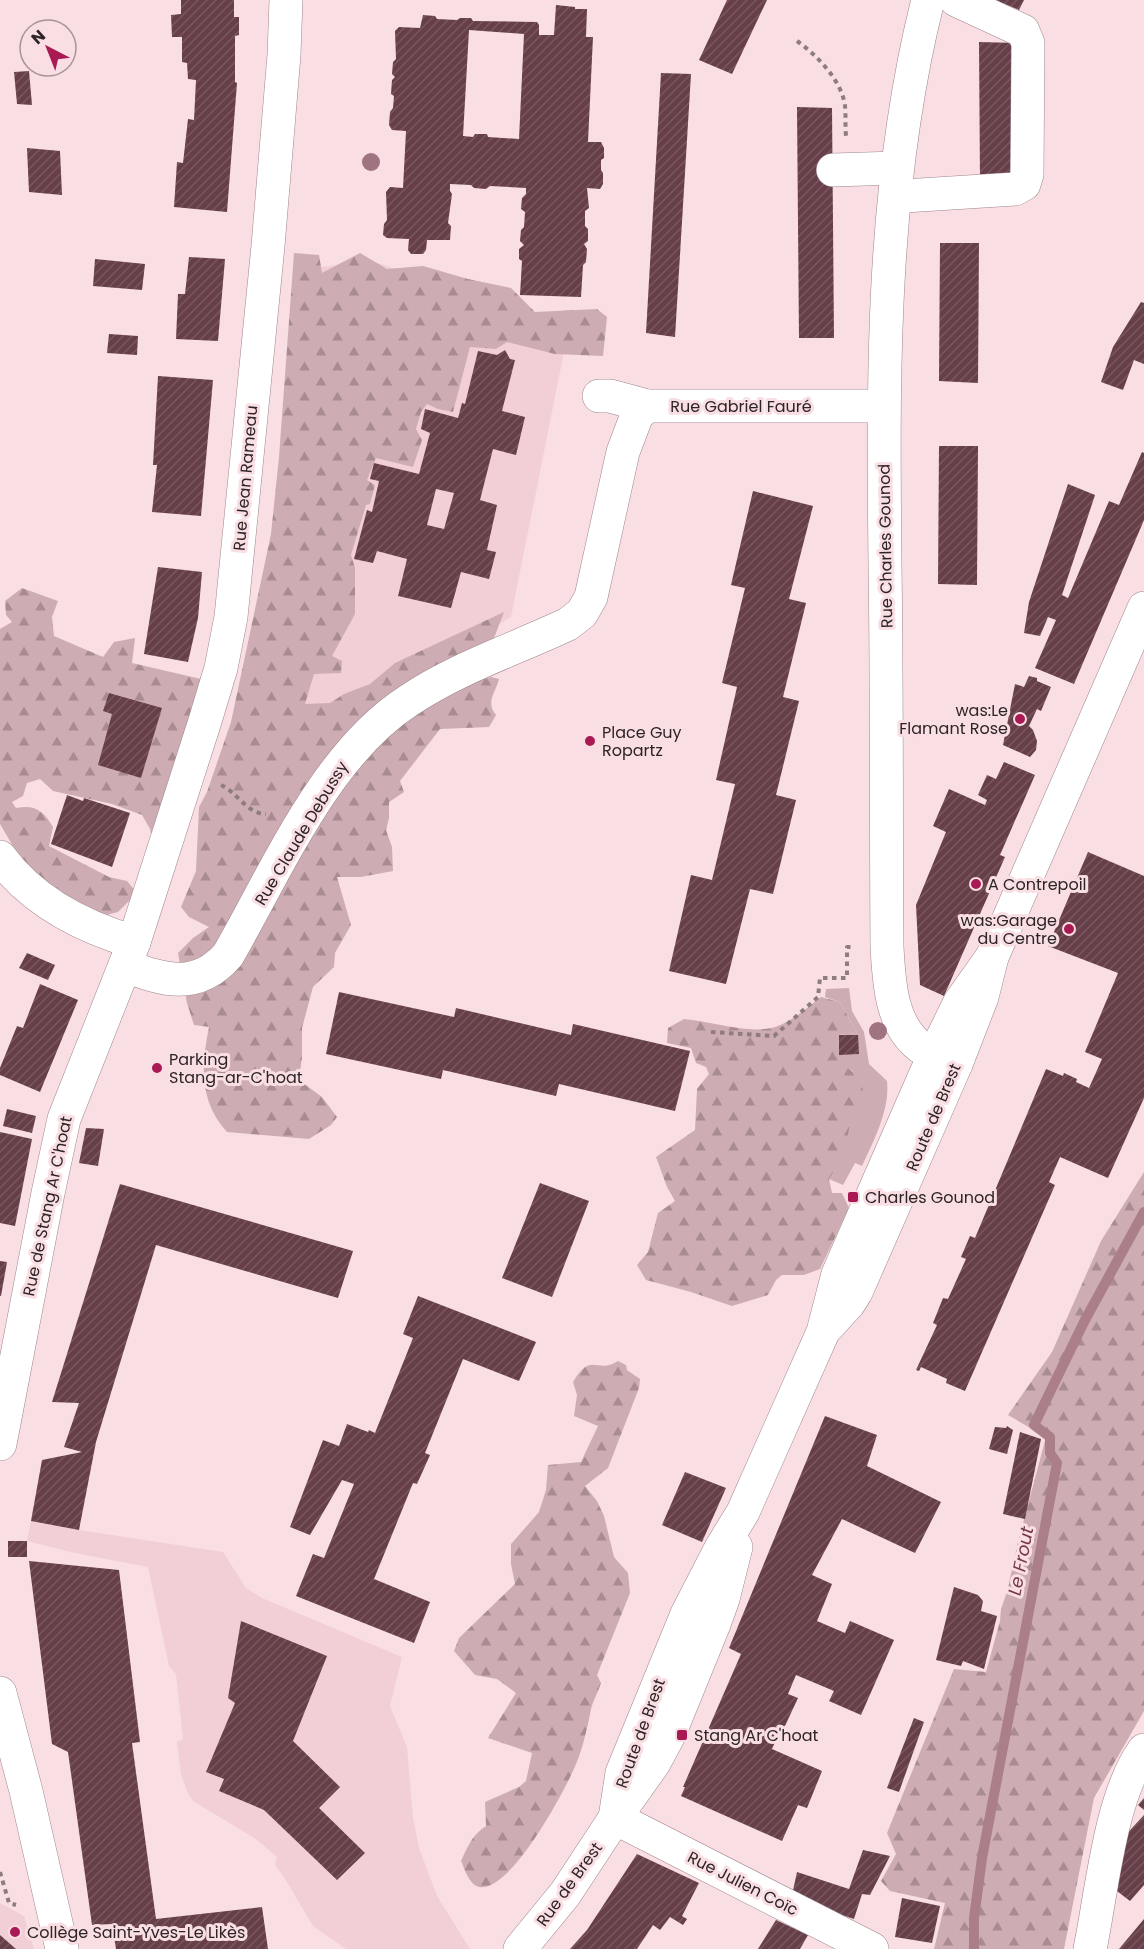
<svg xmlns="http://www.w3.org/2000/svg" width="1144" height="1949" font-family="Poppins,sans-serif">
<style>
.built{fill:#f2cfd6}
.green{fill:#ceacb3}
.forest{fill:url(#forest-firs)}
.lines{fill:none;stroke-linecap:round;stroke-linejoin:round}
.stream{stroke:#aa7f88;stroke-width:10}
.building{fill:url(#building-hatch);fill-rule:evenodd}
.minor-casing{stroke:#9e868b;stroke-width:34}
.major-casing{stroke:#9e868b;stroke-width:34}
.path{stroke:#8e7d80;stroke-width:4;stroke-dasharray:4.5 4.5;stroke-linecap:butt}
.minor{stroke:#fff;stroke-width:33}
.major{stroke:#fff;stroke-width:33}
.tree{fill:#9f7480}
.poi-dot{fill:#a91953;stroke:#f9dee3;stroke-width:2}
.labels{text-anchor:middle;stroke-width:6;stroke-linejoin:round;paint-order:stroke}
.street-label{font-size:16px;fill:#2d2426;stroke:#f9dee3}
.poi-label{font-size:16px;fill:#2d2426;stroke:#f9dee3;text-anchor:start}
.water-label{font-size:18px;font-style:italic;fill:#743949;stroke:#f9dee3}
</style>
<defs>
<pattern id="forest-firs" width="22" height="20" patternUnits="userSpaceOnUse" patternTransform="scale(1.5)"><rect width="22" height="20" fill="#ceacb3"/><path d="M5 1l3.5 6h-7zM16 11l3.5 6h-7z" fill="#a88c91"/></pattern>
<pattern id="building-hatch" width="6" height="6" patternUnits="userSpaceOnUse" patternTransform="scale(1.5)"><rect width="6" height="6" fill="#663f48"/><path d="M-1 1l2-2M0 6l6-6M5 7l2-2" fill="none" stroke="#785860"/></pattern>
</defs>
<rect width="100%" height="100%" fill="#f9dee3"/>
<g class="built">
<path d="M372,261L569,327L511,617L361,706L251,708L313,268Z"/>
<path d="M31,1521L79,1530L223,1552L246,1588L262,1598L402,1657L390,1706L407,1747L413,1818L419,1848L437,1896L470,1949H346L313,1926L284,1877L275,1865L277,1857L256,1839L193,1801L188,1793L181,1775L177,1742L183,1739L176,1674L169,1666L148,1567L70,1552L27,1541Z"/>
<path d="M0,1903L24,1916L34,1949H0Z"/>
</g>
<path class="green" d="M849,988L852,1011L864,1032L869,1064L887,1081C890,1110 874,1140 862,1166L855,1163L843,1185L829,1179C852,1143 854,1113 853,1071L842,1066L838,1056V1035L857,1033L840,1002L825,997L826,989Z"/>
<g class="forest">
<path d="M294,253L319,255L322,273L360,253L387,269L423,266L468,279L511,288L535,312L597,309L607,317L603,356L555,354L507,342L496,349L470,347L453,412L438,409L427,404L421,412L416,429L422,440L413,467L376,458L367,480L375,485L370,504L366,505L351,555L355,568V614L332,656L342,661L341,673L314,674L305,704L330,703L344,694L370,684L395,663L504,612L491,646L452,690L491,677L499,679C496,692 485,702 496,715L489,727L440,729L400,781L404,792L389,802V818L386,830L392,847L393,871L361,877H337L351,925L335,953L334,967L313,987L302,1028V1057L299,1080L322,1097L337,1117L331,1125L309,1139L227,1132C199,1101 201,1066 209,1027L194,1025L187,1003L178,953L193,938L209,927L189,917L181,907L196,871L199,807L207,792L231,722L271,534L279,457Z"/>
<path d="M22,588L58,601L52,617L54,636L103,657L114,642L135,638L132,663L201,679L153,841L150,829L142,815L112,804L53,791L40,779L27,783L23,796L12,802L16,808C35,804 44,811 53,827L49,846L109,877L127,881L137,893L118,912L95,918L47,886L20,858L0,824V629L12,622L6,615L5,601Z"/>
<path d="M821,997L840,1002L857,1033L838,1035C838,1061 836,1061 858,1075L863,1089L849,1130L847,1144L840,1161L829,1179L832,1193H842L849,1208L820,1269L804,1275H782L776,1280L768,1295L732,1306L691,1292L646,1280L637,1265L648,1252L658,1213L675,1201L667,1187L656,1157L695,1130L697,1089L709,1074L706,1067L696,1063L691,1048L667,1043L668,1028L684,1019C711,1021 753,1036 778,1026C793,1020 807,1008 821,997Z"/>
<path d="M1144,1172V1711L1094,1798L1064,1949H934L945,1903L890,1891L881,1881L896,1854L887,1833L954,1669L986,1672L1000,1621L1001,1609L1007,1592L1018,1542L1046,1437L1008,1415L1052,1352L1101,1241Z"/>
<path d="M618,1361L626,1365L627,1370L640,1379L639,1388L608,1468L585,1486L597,1501L604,1516L614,1557L628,1573L630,1593L597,1675L601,1683C598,1692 593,1701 591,1709C587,1730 582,1752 573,1771C562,1795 510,1893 479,1887C469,1884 465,1870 461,1861C468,1846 472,1835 486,1826L485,1802L519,1787L526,1781L532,1753L488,1738L516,1693L497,1679L475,1675L454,1651L459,1638L515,1584L511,1564V1544L539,1512L546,1490L548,1465L581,1462L598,1426L574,1416L577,1395L573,1382C592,1350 596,1375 618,1361Z"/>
</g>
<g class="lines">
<path class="stream" d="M974,1949V1918L982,1858L1057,1463L1050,1453V1437L1034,1425L1085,1320L1144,1212"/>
</g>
<g class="building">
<path d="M181,0H234V17H239V35L235,36V82L237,83L227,212L174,207L177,162L183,163L188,119L194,120L196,80L188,79L187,63L182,62V37H172L171,15L181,14Z"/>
<path d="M727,0H767L732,74L699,60Z"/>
<path d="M995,0H1024L1019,10Z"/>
<path d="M556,5L575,7V9H587L586,37H593L588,142H601L604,148V158L601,160V170L603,173V184L600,189L587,188L589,208L585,211V226L588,229V241L584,244L587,249L586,262L583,265L581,297L520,295L522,261L519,259V249L524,245L520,241L521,230L524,227L525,212L521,209L522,198L526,194V188L490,186L486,189L474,188L471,185L450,184V191L452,194L448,223L451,226L450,240H427L426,250L423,254H411L408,250L409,239L387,238L383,235L384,224L387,220L386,192L390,187L403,188L406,131L392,130L389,125L390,112L393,108L394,96L391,94L392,80L395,77L392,74L393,62L396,59L395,31L399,27L420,28L423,15L435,16L437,19L457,20L460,18H471L473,21L537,22L539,25V35H554ZM469,30L524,34L519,139L488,137L487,134H475L473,137L463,136Z"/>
<path d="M979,42L1017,43V179L980,180Z"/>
<path d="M29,71L32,105L17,104L14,72Z"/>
<path d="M661,73L691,74L675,337L646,333Z"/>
<path d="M797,107L832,108L834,338H799Z"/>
<path d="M27,148L60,151L62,195L29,192Z"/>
<path d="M940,243H979L978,383L939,381Z"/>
<path d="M189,257L225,259L218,341L176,339L178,294H185Z"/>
<path d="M95,259L145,264L142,290L93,286Z"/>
<path d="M1141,302L1144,303V364L1134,360L1123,390L1101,382L1113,347Z"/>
<path d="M109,334L138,336L137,355L107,353Z"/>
<path d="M505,350L510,359L515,360L502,411L525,417L516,455L493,449L480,500L497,505L487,550L496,552L489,579L461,572L451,608L398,596L407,559L377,551L373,563L354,559L367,510L372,512L379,481L370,479L374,463L419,474L430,433L421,429L425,409L458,418L462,403L465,404L478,351L497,355ZM436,489L454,493L444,529L427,525Z"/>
<path d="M158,376L213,380L201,516L152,512L157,465H153Z"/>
<path d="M939,446H978L977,585L938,584Z"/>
<path d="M1142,452L1144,453V520L1074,684L1035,668L1056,620L1048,617L1040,636L1024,633L1029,602L1068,484L1095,495L1062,595L1068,598L1109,501L1119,505Z"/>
<path d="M753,491L813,506L789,599L806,603L783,697L799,701L776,795L796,800L773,894L750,889L726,984L669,971L691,875L712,880L735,784L716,780L737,687L722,683L745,588L731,585Z"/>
<path d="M158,567L202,572L198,618L188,662L144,654Z"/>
<path d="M1029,676L1037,678V681L1051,687L1041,711L1037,709L1029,726L1033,730L1037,741L1036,750L1030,757L1003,745L1015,684L1024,687Z"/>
<path d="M109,693L162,708L141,778L98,765L112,714L103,711Z"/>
<path d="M1004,762L1035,775L1000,855L1005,857L944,996L920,985L916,905L946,832L933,826L949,789L985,805L987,800L978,795L987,775L996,779Z"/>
<path d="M67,795L83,801L84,798L130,813L112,867L51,844Z"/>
<path d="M1088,852L1144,876V1098L1108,1178L1060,1157L1049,1182L1055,1185L965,1391L946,1383L947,1379L921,1367L919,1371L916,1370L937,1325L933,1323L943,1298L948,1299L966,1259L961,1257L970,1236L975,1238L1046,1069L1063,1076L1064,1073L1077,1079L1076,1082L1089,1088L1102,1059L1085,1052L1118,973L1048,946Z"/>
<path d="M27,953L55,965L48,980L19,968Z"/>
<path d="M40,984L78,1000L40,1092L0,1075V1068L17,1026L23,1028Z"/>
<path d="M339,992L454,1017L456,1008L571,1035L573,1024L690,1051L675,1111L559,1084L556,1096L443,1070L441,1079L326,1054Z"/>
<path d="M839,1035H858L859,1054L839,1055Z"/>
<path d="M7,1109L36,1116L32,1133L3,1126Z"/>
<path d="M86,1128L104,1129L98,1166L79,1163Z"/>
<path d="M0,1132L32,1139L15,1226L0,1223Z"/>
<path d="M540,1183L589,1201L552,1297L502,1278Z"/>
<path d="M120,1184L353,1251L338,1298L156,1245L96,1442L79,1530L31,1521L42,1460L82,1452L64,1447L79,1403L52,1402Z"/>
<path d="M0,1261L7,1262L1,1296H0Z"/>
<path d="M418,1296L536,1342L519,1381L463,1359L425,1453L430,1455L417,1484L413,1483L374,1579L430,1602L414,1643L296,1596L313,1554L324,1558L354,1484L342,1480L310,1535L290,1527L323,1440L339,1446L347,1424L368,1432L369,1430L375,1433L413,1338L403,1334Z"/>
<path d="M825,1416L877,1435L867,1466L941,1502L915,1553L842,1519L812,1575L832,1584L817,1621L845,1633L850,1621L894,1640L861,1715L829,1701L834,1691L796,1675L788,1694L798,1698L784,1728L782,1727L772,1749L822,1771L807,1808L798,1805L782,1841L681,1796L685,1787H683L741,1654L729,1648Z"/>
<path d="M1007,1426L1013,1430L1007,1454L989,1449L995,1427L1006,1428Z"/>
<path d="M1020,1432L1041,1439L1025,1519L1003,1514Z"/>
<path d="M685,1472L726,1488L702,1542L662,1525Z"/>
<rect x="8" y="1541" width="19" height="16"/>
<path d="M29,1561L119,1570L140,1742L132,1743L156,1919L262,1907L268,1949H116L112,1924L92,1925L68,1752L52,1744Z"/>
<path d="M954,1587L978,1595L983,1601L981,1611L997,1616L984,1669L963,1661L961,1666L936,1660Z"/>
<path d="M241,1621L327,1656L293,1741L340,1787L319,1808L365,1853L337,1880L264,1810L219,1791L224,1779L206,1772L235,1703L228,1698Z"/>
<path d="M914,1718L924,1722L899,1792L887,1788Z"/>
<path d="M1144,1798V1810L1138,1805Z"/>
<path d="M1144,1815V1885L1130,1901L1113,1888L1121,1840Z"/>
<path d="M863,1850L890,1856L870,1895L862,1894L854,1919L806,1903L792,1895L797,1872L849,1889Z"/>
<path d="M637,1854L699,1883L682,1916L687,1919L683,1925L670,1917L660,1930L653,1925L637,1949H570L587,1930Z"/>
<path d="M902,1898L940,1906L932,1943L895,1937Z"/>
<path d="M1144,1919V1949H1119Z"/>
<path d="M776,1920L808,1935L800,1949H758Z"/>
<path d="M0,1935L16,1949H0Z"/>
</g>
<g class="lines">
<defs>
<g id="minor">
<path d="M928,0C881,186 883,374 885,565C887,693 886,820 887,947C889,984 891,1029 925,1050C935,1056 946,1060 956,1064"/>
<path d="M833,170L897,168"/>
<path d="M904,196L1015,189L1024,184L1027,174L1028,43L1023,31L956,0"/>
<path d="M599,396H610L647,406H884"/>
<path d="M0,857C32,901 83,927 134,942"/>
<path d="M125,966C164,980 197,991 228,955C277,870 325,755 408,701C457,668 515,649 568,624L582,613L591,597L623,452L637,415L647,406"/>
<path d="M0,1444L48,1193L64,1119L134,942L205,721L221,668L231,617L268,246L284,55L286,0"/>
<path d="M0,1693L26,1791L62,1949"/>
<path d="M615,1818L872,1949"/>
<path d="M1090,1949C1102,1891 1110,1797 1144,1750"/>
</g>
<g id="major">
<path d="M828,1326L849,1303L856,1292L956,1064L982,997L992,957L1144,608"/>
<path d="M615,1818L622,1773L687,1614L721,1548L743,1512L823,1332L838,1274L934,1055L960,1002L992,957"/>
<path d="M520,1949L565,1894L615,1818L654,1763L668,1737L714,1624L723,1599L736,1547"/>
</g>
</defs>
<use href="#minor" class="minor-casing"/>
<use href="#major" class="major-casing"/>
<g class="path">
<path d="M797,41C817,55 842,81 845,106C846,116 845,126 846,136"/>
<path d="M221,785C237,792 247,814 266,814"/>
<path d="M711,1032L774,1036L818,997L820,978H847V947H853"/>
<path d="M0,1872L9,1903L16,1905"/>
</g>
<use href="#minor" class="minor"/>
<use href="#major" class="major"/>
</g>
<g class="tree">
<circle cx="371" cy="162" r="9"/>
<circle cx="878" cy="1031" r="9"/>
</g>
<g class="poi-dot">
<circle cx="1020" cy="719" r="6"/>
<circle cx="590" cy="741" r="6"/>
<circle cx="976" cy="884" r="6"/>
<circle cx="1069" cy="929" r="6"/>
<circle cx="157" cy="1068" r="6"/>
<rect x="847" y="1191" width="12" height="12" rx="3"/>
<rect x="676" y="1729" width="12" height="12" rx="3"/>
<circle cx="15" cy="1932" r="6"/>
</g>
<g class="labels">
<g class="street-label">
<text x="741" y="412">Rue Gabriel Fauré</text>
<text transform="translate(245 478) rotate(-85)" y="6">Rue Jean Rameau</text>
<text transform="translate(885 546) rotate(-91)" y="6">Rue Charles Gounod</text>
<text transform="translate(301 833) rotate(-59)" y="6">Rue Claude Debussy</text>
<text transform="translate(933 1117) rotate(-67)" y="6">Route de Brest</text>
<text transform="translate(47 1206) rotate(-78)" y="6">Rue de Stang Ar C'hoat</text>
<text transform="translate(640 1733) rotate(-70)" y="6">Route de Brest</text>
<text transform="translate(743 1883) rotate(27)" y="6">Rue Julien Coïc</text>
<text transform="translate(569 1884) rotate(-54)" y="6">Rue de Brest</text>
</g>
<g class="poi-label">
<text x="1008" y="716" text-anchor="end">was:Le<tspan x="1008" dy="18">Flamant Rose</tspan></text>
<text x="602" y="738">Place Guy<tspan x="602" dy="18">Ropartz</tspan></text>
<text x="988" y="890">A Contrepoil</text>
<text x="1057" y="926" text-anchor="end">was:Garage<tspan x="1057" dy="18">du Centre</tspan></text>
<text x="169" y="1065">Parking<tspan x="169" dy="18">Stang-ar-C'hoat</tspan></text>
<text x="865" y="1203">Charles Gounod</text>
<text x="694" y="1741">Stang Ar C'hoat</text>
<text x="27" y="1938">Collège Saint-Yves-Le Likès</text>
</g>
<g class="water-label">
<text transform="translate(1021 1561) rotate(-79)" y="6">Le Frout</text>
</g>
</g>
<g transform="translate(48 48) rotate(318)"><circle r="28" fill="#f9dee3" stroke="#a79497" stroke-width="1.5"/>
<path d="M0-4.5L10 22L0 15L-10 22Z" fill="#a91953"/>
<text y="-9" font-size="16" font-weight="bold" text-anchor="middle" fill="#2d2426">N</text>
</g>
</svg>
